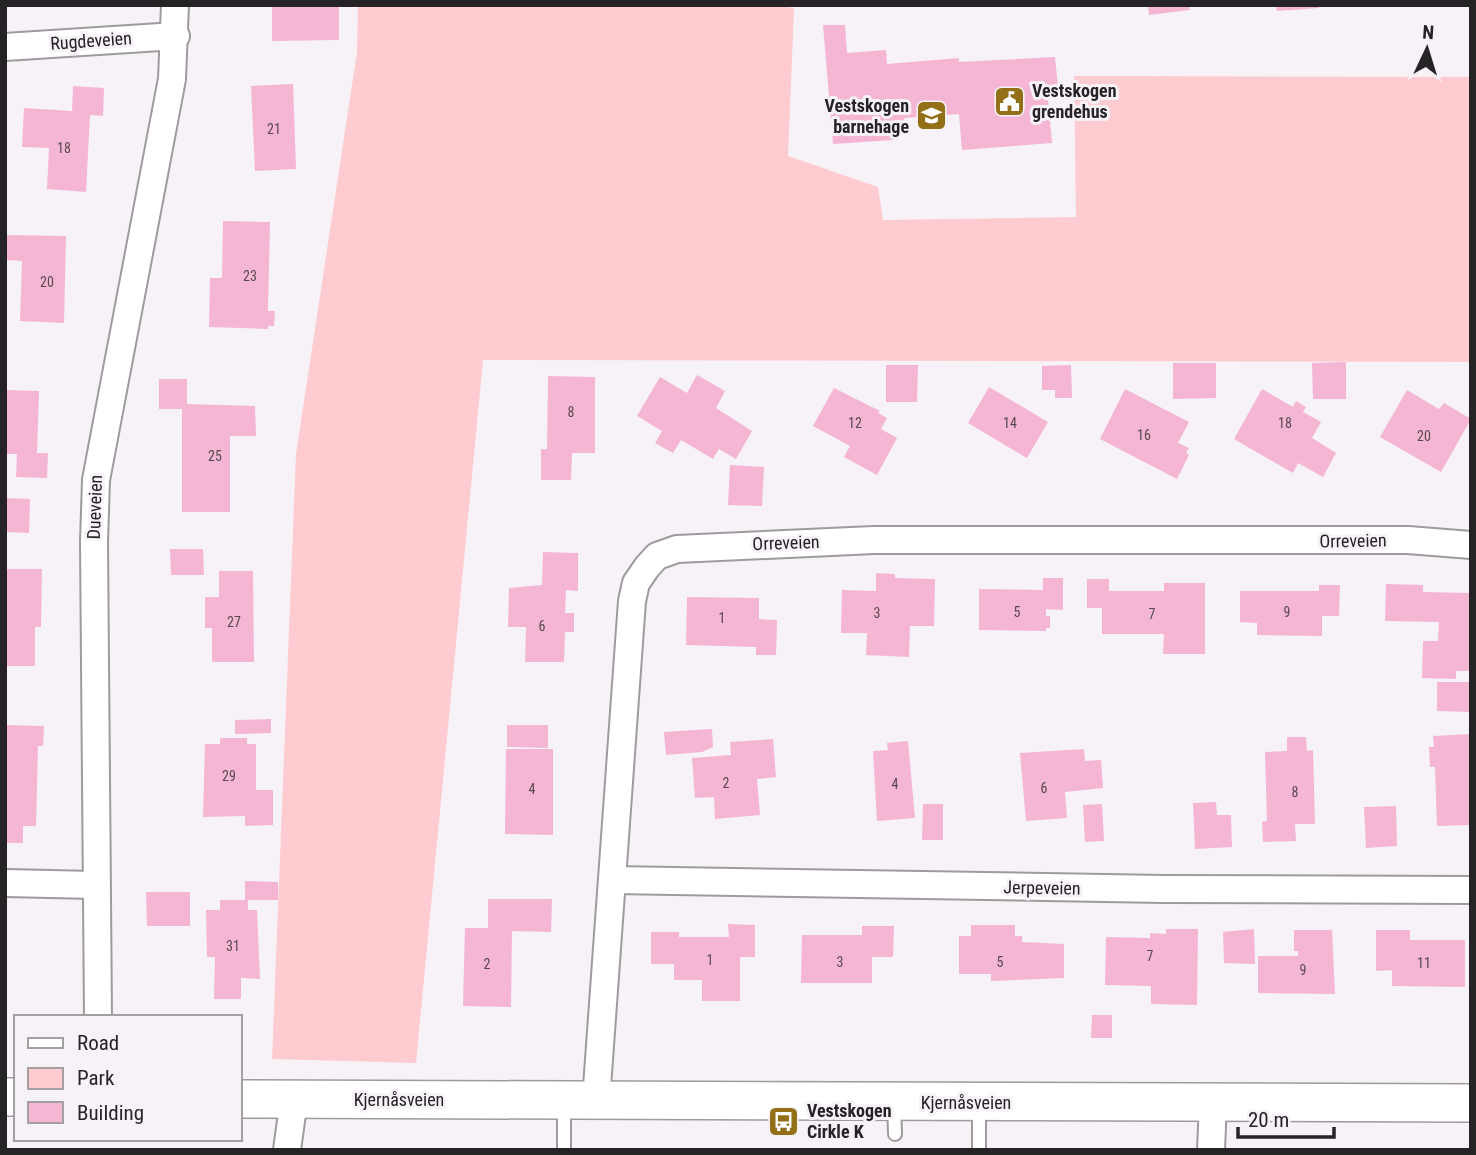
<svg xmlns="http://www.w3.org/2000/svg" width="1476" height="1155" font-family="'Roboto Condensed',sans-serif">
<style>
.green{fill:#feccd0}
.building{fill:#f4b6d2}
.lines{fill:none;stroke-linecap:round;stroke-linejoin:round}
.lane-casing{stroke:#9e9a9e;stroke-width:16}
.street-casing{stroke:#9e9a9e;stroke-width:30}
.secondary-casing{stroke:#9e9a9e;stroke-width:40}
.lane{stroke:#fff;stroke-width:12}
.street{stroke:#fff;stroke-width:26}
.secondary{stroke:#fff;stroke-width:37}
.labels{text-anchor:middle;stroke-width:6;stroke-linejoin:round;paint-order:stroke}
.number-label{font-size:14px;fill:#594850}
.street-label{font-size:18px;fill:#252325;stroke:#f7f2f7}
.poi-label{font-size:18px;font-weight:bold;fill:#252325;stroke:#f7f2f7;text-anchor:start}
</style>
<rect width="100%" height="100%" fill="#f7f2f7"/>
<path class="green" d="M358,5H785L794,9L788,156L878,187L883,220L1076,217L1074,76L1471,77V362L483,360L416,1063L272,1059L296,454L357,52Z"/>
<g class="building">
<path d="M272,5H339V40L272,41Z"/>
<path d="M1148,5H1189L1190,10L1149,15Z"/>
<path d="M1276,5H1319V8L1277,11Z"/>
<path d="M823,25H845L847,53L886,50L887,64L959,58V62L1055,57L1059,97L1048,98L1052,143L962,150L959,114L904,118L905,126L893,127L894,140L833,144Z"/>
<path d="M293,84L296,169L255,171L251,86Z"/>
<path d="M73,86L104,88L103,116L90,115L86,192L47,189L49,148L22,147L24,108L72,111Z"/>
<path d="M223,221L270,222L268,311H275L274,326H268V329L209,327L210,278H222Z"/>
<path d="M5,235L66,236L64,323L20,321L22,261L5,260Z"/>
<path d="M1346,362V399H1313L1312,363Z"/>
<path d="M1173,363H1216V398L1173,399Z"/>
<path d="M886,365H918L917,402H886Z"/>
<path d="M1071,365L1072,398H1055V390H1042V366Z"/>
<path d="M697,375L725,391L716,408L752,431L736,459L719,449L713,459L681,440L673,453L655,443L662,431L637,416L660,377L687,393Z"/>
<path d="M548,376L595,377V453H572L571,480H541V449H547Z"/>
<path d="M159,379H187V404L255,406L256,436H230V512H182V409H159Z"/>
<path d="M989,387L1048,422L1027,458L968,423Z"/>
<path d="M834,388L880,411L878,413L887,418L881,429L897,438L877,475L844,457L850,446L813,426Z"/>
<path d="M1125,389L1189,422L1178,443L1189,448L1186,453L1189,455L1177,479L1100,439Z"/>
<path d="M1262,389L1293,407L1296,401L1306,407L1303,412L1321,422L1312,438L1336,453L1323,477L1298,463L1293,473L1234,439Z"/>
<path d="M5,390L39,391L37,453H48L47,478L16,477L17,454H5Z"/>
<path d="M1407,390L1439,409L1444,403L1471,419L1441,472L1380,437Z"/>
<path d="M730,465L764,467L762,506L728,505Z"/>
<path d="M5,498L30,499L29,533L5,532Z"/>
<path d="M170,549H203L204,575H171Z"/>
<path d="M543,552L578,553V591L566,590L565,613H574V632H565L564,662H525L526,627H508L509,588L542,585Z"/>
<path d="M5,569H42L41,627H35V666H5Z"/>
<path d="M219,571H253L254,662H212V628H205V597H219Z"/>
<path d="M876,573L895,574V578L935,579L934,626H910L909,657L866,655L867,633H841L842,590L876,591Z"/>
<path d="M1043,578H1063V610L1046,609V616H1050V628H1046V631L979,630V589L1043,590Z"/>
<path d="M1087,579H1109V591H1164V583H1205V654H1163L1164,634H1102V608H1087Z"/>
<path d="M1386,584L1423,585V592L1471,593V671H1456V679L1422,678L1423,641H1438L1439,622L1385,621Z"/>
<path d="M1319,585H1340L1339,616H1322V636L1257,635V623L1240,622V591H1319Z"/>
<path d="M687,597L759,598V619L777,620L776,655H756V647L686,645Z"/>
<path d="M1437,682H1471V712L1437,711Z"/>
<path d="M271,719V733L235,734V720Z"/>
<path d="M5,725L44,726L43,746H38L36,826H23V843H5Z"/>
<path d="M507,725H548V748L507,747Z"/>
<path d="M712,729L713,747L702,752L666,755L664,732Z"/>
<path d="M1471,734V825L1437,826L1435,767H1430L1429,747H1434L1433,736Z"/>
<path d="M1287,737H1306L1307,751L1313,750L1315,824H1295L1296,841L1263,842L1262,822L1267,821L1265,752L1287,751Z"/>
<path d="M220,738H247V744H256V790H273V825L245,826V816L203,817L205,744H220Z"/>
<path d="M773,739L776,777L757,779L760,815L715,819L714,797L695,798L692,758L731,755L730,742Z"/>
<path d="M908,741L915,818L877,821L873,751L888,750L887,743Z"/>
<path d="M506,749H553V835L505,834Z"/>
<path d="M1084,749L1085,761L1101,760L1103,788L1065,792L1067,818L1026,821L1020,753Z"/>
<path d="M1216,802L1217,815H1231L1232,847L1195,849L1193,803Z"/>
<path d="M923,804H943V840H922Z"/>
<path d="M1102,804L1104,841L1085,842L1083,805Z"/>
<path d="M1396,806L1397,846L1366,848L1364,807Z"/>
<path d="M245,881L278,882V900H248V910H257L260,979L241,978V999H214L215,957H207L206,910H220V900H245Z"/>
<path d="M146,892H190V926H147Z"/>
<path d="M488,899H552L551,932L512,931L511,1007L463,1006L465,928H488Z"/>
<path d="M728,924L755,925V957H740V1001H702V980H674V964H651V932H679V937H729Z"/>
<path d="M971,925H1015V936H1022V942L1064,944V978L991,981V974H959V936H971Z"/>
<path d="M862,926H894L893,957H872V983H801L802,935H862Z"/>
<path d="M1166,929H1198L1197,1005L1151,1004V986L1105,985L1106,937L1150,938V933L1166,934Z"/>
<path d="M1254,929L1255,964L1224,963L1223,932Z"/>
<path d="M1294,930H1332L1335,994L1258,993V956H1298V951H1294Z"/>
<path d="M1376,930H1410V940H1465V987L1392,986V970L1376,971Z"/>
<path d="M1092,1015H1112V1038H1091Z"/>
</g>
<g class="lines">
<defs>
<g id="lane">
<path d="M894,1103L895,1134"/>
<path d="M564,1150V1105"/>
<path d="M979,1150V1105"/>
</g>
<g id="street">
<path d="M5,47L176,36"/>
<path d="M613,880L1164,889L1471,890"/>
<path d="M5,883L95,885"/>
<path d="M98,1017L94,542L96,480L172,79L175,5"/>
<path d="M596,1101L632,601L636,583L647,567L657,556L677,549L874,540H1408L1471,545"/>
<path d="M287,1150L294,1099"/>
<path d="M1211,1150L1213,1103"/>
</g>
<g id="secondary">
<path d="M5,1097H16"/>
<path d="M240,1099L1471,1103"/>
</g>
</defs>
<use href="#lane" class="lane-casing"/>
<use href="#street" class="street-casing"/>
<use href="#secondary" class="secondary-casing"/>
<use href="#lane" class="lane"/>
<use href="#street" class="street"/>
<use href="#secondary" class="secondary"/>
</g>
<defs>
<symbol id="civic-square" viewBox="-11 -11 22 22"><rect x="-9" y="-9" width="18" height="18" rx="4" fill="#936f17" stroke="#f7f2f7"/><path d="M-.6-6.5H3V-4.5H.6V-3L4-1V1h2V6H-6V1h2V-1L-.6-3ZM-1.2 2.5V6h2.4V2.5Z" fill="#fff"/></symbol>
<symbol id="school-square" viewBox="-11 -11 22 22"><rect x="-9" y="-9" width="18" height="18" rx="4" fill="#936f17" stroke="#f7f2f7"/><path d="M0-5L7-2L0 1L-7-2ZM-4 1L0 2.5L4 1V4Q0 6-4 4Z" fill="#fff"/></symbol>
<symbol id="bus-square" viewBox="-11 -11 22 22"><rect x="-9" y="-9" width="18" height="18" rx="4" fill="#936f17" stroke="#f7f2f7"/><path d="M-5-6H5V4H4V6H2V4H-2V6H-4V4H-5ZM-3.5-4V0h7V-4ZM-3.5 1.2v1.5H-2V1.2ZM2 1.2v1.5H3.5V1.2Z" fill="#fff"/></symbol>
</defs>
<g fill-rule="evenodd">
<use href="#civic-square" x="992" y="84" width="35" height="35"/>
<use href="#school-square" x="914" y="98" width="35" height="35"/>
<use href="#bus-square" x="766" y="1104" width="35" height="35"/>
</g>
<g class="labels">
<g class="number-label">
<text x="274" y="134">21</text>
<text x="64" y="153">18</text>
<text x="250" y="281">23</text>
<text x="47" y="287">20</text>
<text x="571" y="417">8</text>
<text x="855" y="428">12</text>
<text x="1010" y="428">14</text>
<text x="1285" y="428">18</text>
<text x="1144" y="440">16</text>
<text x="1424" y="441">20</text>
<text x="215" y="461">25</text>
<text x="1017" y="617">5</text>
<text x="1287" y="617">9</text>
<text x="877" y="618">3</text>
<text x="1152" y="619">7</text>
<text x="722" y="623">1</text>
<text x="234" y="627">27</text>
<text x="542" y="631">6</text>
<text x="229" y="781">29</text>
<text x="726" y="788">2</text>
<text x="895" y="789">4</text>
<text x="1044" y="793">6</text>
<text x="532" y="794">4</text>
<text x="1295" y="797">8</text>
<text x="233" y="951">31</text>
<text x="1150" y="961">7</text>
<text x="710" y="965">1</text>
<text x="840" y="967">3</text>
<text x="1000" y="967">5</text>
<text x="1424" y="968">11</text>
<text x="487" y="969">2</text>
<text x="1303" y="975">9</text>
</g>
<g class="street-label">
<text transform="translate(91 41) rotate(-4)" y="6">Rugdeveien</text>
<text transform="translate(95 507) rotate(-88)" y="6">Dueveien</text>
<text transform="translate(1353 541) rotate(-1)" y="6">Orreveien</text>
<text transform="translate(786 543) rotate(-2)" y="6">Orreveien</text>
<text transform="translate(1042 888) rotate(1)" y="6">Jerpeveien</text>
<text x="399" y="1106">Kjernåsveien</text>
<text x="966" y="1109">Kjernåsveien</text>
</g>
<g class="poi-label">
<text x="1032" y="97">Vestskogen<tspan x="1032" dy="21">grendehus</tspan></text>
<text x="909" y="112" text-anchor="end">Vestskogen<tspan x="909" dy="21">barnehage</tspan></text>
<text x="807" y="1117">Vestskogen<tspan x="807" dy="21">Cirkle K</tspan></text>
</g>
</g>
<rect width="1476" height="1155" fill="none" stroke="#252325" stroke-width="14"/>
<rect x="14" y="1015" width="228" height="126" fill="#f7f2f7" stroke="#a39fa3" stroke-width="2"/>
<rect x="28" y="1038" width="35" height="10" fill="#ffffff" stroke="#a39fa3" stroke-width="2"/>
<text x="77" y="1050" font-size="21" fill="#252325">Road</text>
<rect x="28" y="1068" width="35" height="21" fill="#feccd0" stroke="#a39fa3" stroke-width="2"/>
<text x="77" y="1085" font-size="21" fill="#252325">Park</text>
<rect x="28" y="1102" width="35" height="21" fill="#f4b6d2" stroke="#a39fa3" stroke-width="2"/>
<text x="77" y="1120" font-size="21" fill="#252325">Building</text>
<g transform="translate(1427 49) rotate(4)" stroke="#f7f2f7" stroke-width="5" paint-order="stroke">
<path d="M0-5L12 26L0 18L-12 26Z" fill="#252325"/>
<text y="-10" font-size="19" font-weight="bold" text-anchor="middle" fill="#252325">N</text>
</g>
<path d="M1238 1127v10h96v-10" fill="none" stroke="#252325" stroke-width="3.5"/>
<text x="1248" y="1127" font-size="21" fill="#252325" stroke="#f7f2f7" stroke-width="5" paint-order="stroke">20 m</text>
</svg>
